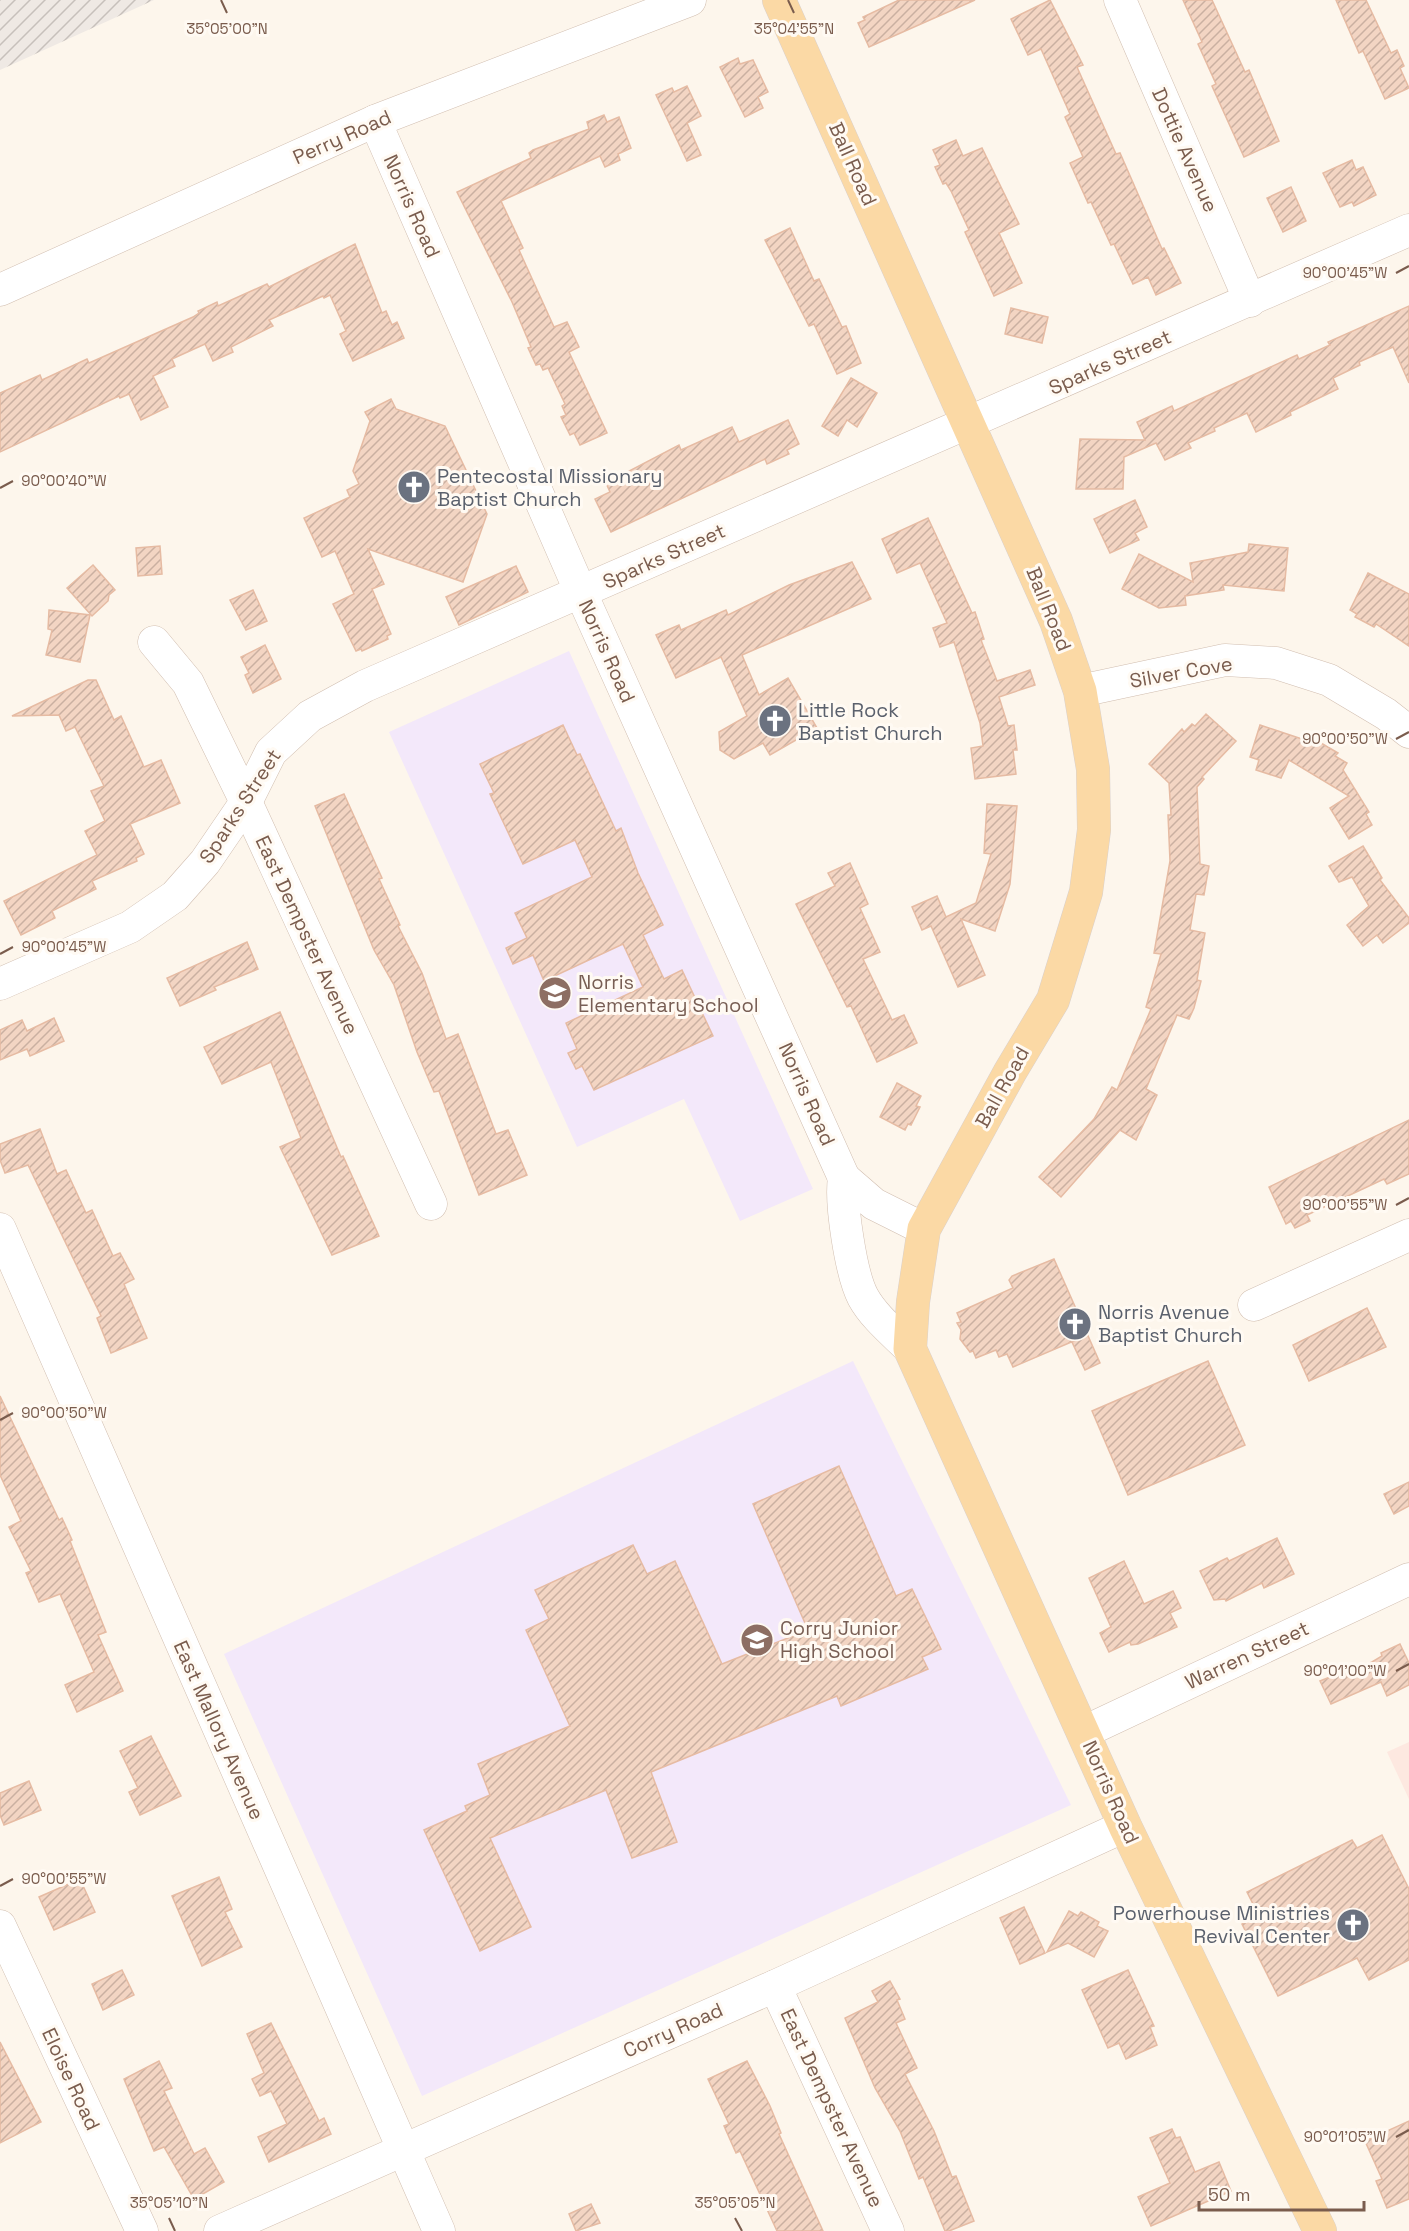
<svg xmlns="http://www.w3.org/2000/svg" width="1409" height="2231" font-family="'Space Grotesk',sans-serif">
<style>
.commercial{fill:#fde8e0}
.industrial{fill:url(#industrial-furrows)}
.education{fill:#f3e8fa}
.building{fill:url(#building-hatch);stroke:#e6bba3;stroke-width:1.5}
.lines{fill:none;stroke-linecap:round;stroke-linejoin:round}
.minor-casing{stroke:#d1beb0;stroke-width:33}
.major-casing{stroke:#dad1cd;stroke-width:34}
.minor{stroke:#fff;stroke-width:32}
.major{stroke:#fbd9a5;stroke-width:33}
.ticks{fill:none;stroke:#7a5c4d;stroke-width:2}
.labels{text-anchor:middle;stroke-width:6;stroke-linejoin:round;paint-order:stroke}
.street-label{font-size:20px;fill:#7a5c4d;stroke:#fffaf3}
.worship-label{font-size:20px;fill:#5b616d;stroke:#fffaf3;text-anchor:start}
.education-label{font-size:20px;fill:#785e54;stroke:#fffaf3;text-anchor:start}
.ticks-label{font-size:15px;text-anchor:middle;fill:#7a5c4d;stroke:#fffaf3;stroke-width:6;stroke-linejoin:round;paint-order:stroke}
</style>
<defs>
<pattern id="industrial-furrows" width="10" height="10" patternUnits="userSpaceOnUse" patternTransform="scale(1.5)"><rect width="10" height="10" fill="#efe9e4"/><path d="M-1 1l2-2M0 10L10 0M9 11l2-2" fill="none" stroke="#c7c0bb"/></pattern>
<pattern id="building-hatch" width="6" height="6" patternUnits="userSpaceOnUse" patternTransform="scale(1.5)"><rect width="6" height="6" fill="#f3d5c3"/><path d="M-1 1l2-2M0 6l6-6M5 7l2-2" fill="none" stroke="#cab0a1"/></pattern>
</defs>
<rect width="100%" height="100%" fill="#fdf6ec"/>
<path class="commercial" d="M1409,1742V1799L1387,1752Z"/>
<path class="industrial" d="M0,0H154L0,70Z"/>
<g class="education">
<path d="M569,651L813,1189L740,1221L684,1099L577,1147L389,732Z"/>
<path d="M853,1361L1071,1805L422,2096L224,1654Z"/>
</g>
<g class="building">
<path d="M899,0H975L869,47L858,23L865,20L863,17Z"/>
<path d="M1050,0L1083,65L1077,67L1116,154L1120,153L1162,249L1164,248L1181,283L1156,295L1148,277L1133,284L1114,244L1111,245L1091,202L1088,203L1070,163L1083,157L1065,117L1070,114L1041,49L1028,55L1011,19Z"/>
<path d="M1183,0H1212L1245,72L1249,70L1279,141L1244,157L1212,86L1216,84L1198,44L1202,42Z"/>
<path d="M1336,0H1366L1391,53L1397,50L1404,66L1400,68L1409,88L1385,99L1363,51L1359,53Z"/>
<path d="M738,58L740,64L753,60L768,92L758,97L763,108L745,117L720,67Z"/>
<path d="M687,86L701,116L687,123L701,155L687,161L656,95L672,88L674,92Z"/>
<path d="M604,115L607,122L619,117L631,148L618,154L620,160L605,167L600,156L501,201L523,248L519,250L554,327L567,322L579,347L569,352L607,433L580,445L574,433L570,435L561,417L566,415L562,406L565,404L548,368L543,370L540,364L536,365L528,348L531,347L512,302L457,192L531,158L529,153L533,150L589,129L587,122Z"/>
<path d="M956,140L963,156L982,148L1019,224L999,233L1022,283L994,296L965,232L969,230L951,191L946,183L943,184L935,167L940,165L933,150Z"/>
<path d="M1352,160L1356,170L1363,167L1376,195L1354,206L1352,202L1340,207L1323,173Z"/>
<path d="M1291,187L1306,221L1283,232L1267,198Z"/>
<path d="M790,228L814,281L819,279L842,327L846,326L861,363L837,374L814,324L809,326L765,240Z"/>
<path d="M355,244L382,313L386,311L392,325L397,322L404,338L353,361L340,334L346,331L330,295L324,298L323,296L269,320L273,326L231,347L233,352L213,361L205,344L172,359L175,366L153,376L168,407L141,420L129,394L120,398L119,396L0,452V393L40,375L42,380L87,359L89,363L193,317L199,313L198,311L217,302L218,306L267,284L269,287Z"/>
<path d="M1409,306V383L1393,347L1359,362L1360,365L1333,378L1338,389L1290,412L1291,415L1256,432L1247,413L1214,428L1215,431L1188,443L1191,448L1165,460L1156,443L1124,457L1123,489H1076L1080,439L1145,440L1137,422L1172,406L1174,411L1297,355L1299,359L1330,345L1328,342Z"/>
<path d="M1011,308L1048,317L1042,343L1005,334Z"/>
<path d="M851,378L877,393L857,427L847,420L838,436L822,426Z"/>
<path d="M391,399L396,409L445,426L487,514L463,582L368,549L384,584L372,589L391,634L387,636L388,639L362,651L361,649L356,651L333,604L354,594L335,551L322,557L304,518L350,497L347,490L359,484L353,471L370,421L365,412Z"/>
<path d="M788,420L799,444L787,450L789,454L767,464L765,459L611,532L595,499L610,492L606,483L679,445L681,450L732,427L739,442Z"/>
<path d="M1135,500L1147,527L1135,533L1139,540L1110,553L1094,519Z"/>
<path d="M928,518L972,613L975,612L984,639L981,640L997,681L1030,670L1035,685L999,697L1008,726L1014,725L1017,750H1013L1016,774L975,779L971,748L983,746L980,723L954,642L940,647L933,628L947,623L920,563L897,573L882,539Z"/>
<path d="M1249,544L1288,548L1284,591L1223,585L1224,590L1185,596L1186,605L1159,608L1122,589L1139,554L1193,582L1190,563L1248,552Z"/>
<path d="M160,546L162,574L138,576L136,548Z"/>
<path d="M852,562L871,599L742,655L759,695L788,678L817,728L770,755L763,743L734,759L720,750L719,732L747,716L721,657L676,678L656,635L679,625L681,630L726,610L728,615L789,585Z"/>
<path d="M93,565L115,590L109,595L108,601L92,616L67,588Z"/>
<path d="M516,566L528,592L459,625L446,597Z"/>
<path d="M1368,573L1409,594V646L1376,624L1374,627L1355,617L1357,614L1350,610Z"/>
<path d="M253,590L267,621L246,630L230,600Z"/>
<path d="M49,610L90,615L80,662L46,655L52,630L48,629Z"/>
<path d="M265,645L281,679L253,693L245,675L249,673L241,657Z"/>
<path d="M88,680H96L114,720L121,716L144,767L161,760L180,803L130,824L144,854L136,858L137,861L92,881L96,889L52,911L55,918L21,935L4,901L97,855L85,831L105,821L91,791L104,786L75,727L66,731L59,715L12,716Z"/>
<path d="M1206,714L1236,741L1202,777L1204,779L1197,787L1200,864L1209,866L1204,895L1196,894L1190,930L1205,933L1197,980L1201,981L1194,1008L1189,1019L1177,1015L1146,1089L1157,1095L1136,1140L1120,1130L1061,1197L1039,1177L1094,1119L1112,1087L1117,1090L1151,1009L1146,1007L1161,954L1154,953L1170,861L1168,815H1171L1169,783L1149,764L1182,729L1184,732L1192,724L1195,726Z"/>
<path d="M563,725L577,755L580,754L616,831L621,828L638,873L663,925L643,935L664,979L682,970L713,1036L594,1090L582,1066L576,1069L568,1053L577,1049L566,1023L643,987L623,944L544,981L533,955L513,964L506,948L527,938L515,913L592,877L575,840L523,864L490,794L494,793L480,764Z"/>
<path d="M1260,725L1314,743L1316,740L1338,753L1335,756L1347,763L1343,770L1369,812L1366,814L1372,825L1349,839L1330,808L1349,796L1289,760L1281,778L1256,770L1259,760L1250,757Z"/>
<path d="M344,794L382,878L379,879L400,925L398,926L422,973L446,1039L458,1034L496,1134L508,1130L527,1175L479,1195L439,1091L434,1092L417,1052L394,985L374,950L315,806Z"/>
<path d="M987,804L1017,806L1010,884L995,931L961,919L985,975L958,987L931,926L922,930L912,907L937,896L946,917L976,903L991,854L984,853Z"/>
<path d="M1363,846L1382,878L1380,880L1409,918V923L1383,943L1377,935L1363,946L1347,925L1369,906L1352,877L1339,882L1329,866Z"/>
<path d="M850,863L868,904L860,908L880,952L863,959L892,1020L904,1015L917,1043L877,1062L851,1006L847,1007L796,904L835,886L828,873Z"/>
<path d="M247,942L258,969L214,987L216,990L180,1006L167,978Z"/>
<path d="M280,1012L341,1157L343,1156L379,1236L332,1255L280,1147L301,1138L271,1062L222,1084L204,1047Z"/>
<path d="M54,1018L64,1041L30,1056L27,1049L0,1060V1030L22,1020L27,1031Z"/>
<path d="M897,1083L921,1096L916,1106L920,1107L911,1125L908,1124L905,1130L880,1117Z"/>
<path d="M1409,1120V1174L1387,1184L1384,1179L1307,1215L1310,1221L1295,1228L1291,1221L1286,1224L1269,1187Z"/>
<path d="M40,1129L57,1174L66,1170L86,1213L92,1210L113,1256L120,1253L134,1279L124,1284L147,1338L111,1353L97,1318L101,1316L28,1165L5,1173L0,1160V1144Z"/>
<path d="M1054,1259L1100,1363L1085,1370L1072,1342L1083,1337L1013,1367L1007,1354L999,1357L996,1350L976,1358L973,1351L970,1352L960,1339L961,1330L957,1323L961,1322L957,1313L1013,1288L1009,1280L1012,1276Z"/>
<path d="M1367,1308L1386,1347L1309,1381L1293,1345Z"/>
<path d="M1208,1361L1245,1445L1128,1495L1092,1411Z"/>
<path d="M0,1396L59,1520L62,1518L72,1540L70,1541L106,1632L98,1635L123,1691L77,1712L65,1685L94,1672L60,1594L39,1602L26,1573L31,1571L9,1527L21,1521L0,1475Z"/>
<path d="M839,1466L896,1596L912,1589L941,1649L922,1657L928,1669L841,1706L837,1696L651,1772L677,1842L632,1858L606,1790L490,1838L531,1927L480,1951L424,1830L467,1811L465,1806L490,1795L478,1764L570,1726L526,1630L549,1619L535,1590L633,1545L647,1574L675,1561L722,1664L808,1630L753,1504Z"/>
<path d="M1409,1482V1506L1394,1514L1384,1494Z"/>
<path d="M1277,1538L1294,1574L1264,1588L1262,1583L1226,1601L1225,1599L1214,1600L1200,1571L1227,1558L1229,1561Z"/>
<path d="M1124,1561L1144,1604L1173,1591L1181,1608L1170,1613L1177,1627L1138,1644L1131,1645L1130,1642L1109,1652L1100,1633L1111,1627L1089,1578Z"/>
<path d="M1400,1644L1409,1663V1685L1387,1696L1381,1682L1331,1704L1320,1681L1340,1673L1341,1676L1372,1662L1382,1656L1381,1653Z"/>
<path d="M151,1736L181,1796L140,1815L129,1792L138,1788L120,1751Z"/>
<path d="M29,1781L41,1810L4,1825L0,1815V1793Z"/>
<path d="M1382,1835L1409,1889V1960L1369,1980L1357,1958L1278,1996L1242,1924L1259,1916L1247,1892L1352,1840L1357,1848Z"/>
<path d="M219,1877L232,1909L225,1912L242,1947L202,1966L172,1896Z"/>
<path d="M80,1879L95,1912L54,1930L39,1897Z"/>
<path d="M1024,1907L1045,1953L1020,1964L1000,1918Z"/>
<path d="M1069,1911L1078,1916L1081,1912L1099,1922L1097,1926L1108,1931L1094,1957L1068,1943L1047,1952Z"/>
<path d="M122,1970L134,1995L103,2010L92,1984Z"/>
<path d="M1128,1970L1154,2026L1150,2027L1157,2045L1126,2059L1119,2043L1108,2048L1082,1990Z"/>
<path d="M890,1981L900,1999L897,2000L905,2019L896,2023L917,2068L905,2074L934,2131L952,2177L956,2176L974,2221L949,2231H945L923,2177L919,2179L900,2131L875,2088L845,2018L878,2002L872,1991Z"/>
<path d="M271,2023L319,2121L324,2118L331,2134L269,2162L258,2137L287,2124L271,2091L260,2096L252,2079L264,2073L247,2034Z"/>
<path d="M0,2042L41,2122L0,2143Z"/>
<path d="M159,2061L172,2088L164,2091L194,2154L205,2148L224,2182L194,2199L164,2147L154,2151L124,2079Z"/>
<path d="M747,2061L770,2106L781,2133L779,2134L823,2231H777L740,2151L736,2153L724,2126L729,2124L708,2079Z"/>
<path d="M1409,2121V2199L1387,2208L1376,2181L1382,2179L1365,2141Z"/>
<path d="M1172,2129L1176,2138L1180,2137L1195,2172L1219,2162L1231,2191L1151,2226L1138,2197L1170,2183L1150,2138Z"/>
<path d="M591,2204L600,2223L576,2231L569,2214Z"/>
</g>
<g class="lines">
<defs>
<g id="minor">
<path d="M1120,0L1250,301"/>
<path d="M375,121L581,593L844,1178"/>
<path d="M0,290L375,121L690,0"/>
<path d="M154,642L188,683L246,802L431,1204"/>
<path d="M1080,691L1225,660L1276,663L1329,680L1386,714L1409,732"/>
<path d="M0,984L130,927L175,896L205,862L246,802L271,752L310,716L365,686L1409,230"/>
<path d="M0,1229L439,2231"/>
<path d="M1254,1305L1409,1235"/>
<path d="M910,1349C894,1333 874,1317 863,1297C851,1274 840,1203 844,1178L874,1204L924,1229"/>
<path d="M1084,1732L1409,1579"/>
<path d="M0,1926L142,2231"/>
<path d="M775,1986L888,2231"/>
<path d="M220,2231L775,1986L1125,1826"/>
</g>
<path id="major" d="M779,0L1056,621L1080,691L1093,769L1094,830L1086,892L1053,1000L1010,1072L924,1229L913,1302L910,1349L1125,1826L1320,2231"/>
</defs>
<use href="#minor" class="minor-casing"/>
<use href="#major" class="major-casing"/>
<use href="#minor" class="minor"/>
<use href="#major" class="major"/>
</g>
<path class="ticks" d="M221,0L227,13M788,0L794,13M1396,273L1409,266M0,488L13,481M1396,739L1409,732M0,954L13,947M1396,1205L1409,1198M0,1420L13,1413M1396,1671L1409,1664M0,1886L13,1879M1396,2137L1409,2130M169,2218L175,2231M735,2218L742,2231"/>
<defs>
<symbol id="church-disc" viewBox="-11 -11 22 22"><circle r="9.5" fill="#6b7280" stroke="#fffaf3"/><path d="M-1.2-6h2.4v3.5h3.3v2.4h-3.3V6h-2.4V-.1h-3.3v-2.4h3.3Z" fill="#fff"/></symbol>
<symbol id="school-disc" viewBox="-11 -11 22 22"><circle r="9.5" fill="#8d6e63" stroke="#fffaf3"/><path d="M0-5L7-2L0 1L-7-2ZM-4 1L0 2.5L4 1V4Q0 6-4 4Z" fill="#fff"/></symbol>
</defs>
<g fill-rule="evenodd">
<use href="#church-disc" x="395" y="468" width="38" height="38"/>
<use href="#church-disc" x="756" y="702" width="38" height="38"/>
<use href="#school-disc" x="536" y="974" width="38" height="38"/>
<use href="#church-disc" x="1056" y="1305" width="38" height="38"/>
<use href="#school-disc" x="738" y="1621" width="38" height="38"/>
<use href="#church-disc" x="1334" y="1906" width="38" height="38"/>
</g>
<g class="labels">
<g class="street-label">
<text transform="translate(342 137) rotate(-24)" y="7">Perry Road</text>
<text transform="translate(1185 150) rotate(66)" y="7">Dottie Avenue</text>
<text transform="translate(853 164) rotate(66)" y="7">Ball Road</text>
<text transform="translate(412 206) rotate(66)" y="7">Norris Road</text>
<text transform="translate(1110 362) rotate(-24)" y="7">Sparks Street</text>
<text transform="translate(664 556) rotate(-24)" y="7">Sparks Street</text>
<text transform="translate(1049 609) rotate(68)" y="7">Ball Road</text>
<text transform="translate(607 651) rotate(66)" y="7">Norris Road</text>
<text transform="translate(1181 672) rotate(-10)" y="7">Silver Cove</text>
<text transform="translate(240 806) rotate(-57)" y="7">Sparks Street</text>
<text transform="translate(307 935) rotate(65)" y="7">East Dempster Avenue</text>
<text transform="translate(1002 1087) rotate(-61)" y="7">Ball Road</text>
<text transform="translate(807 1094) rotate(66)" y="7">Norris Road</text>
<text transform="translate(1247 1655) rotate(-25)" y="7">Warren Street</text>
<text transform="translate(219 1730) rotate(66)" y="7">East Mallory Avenue</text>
<text transform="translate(1111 1792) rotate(66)" y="7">Norris Road</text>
<text transform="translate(673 2030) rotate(-24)" y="7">Corry Road</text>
<text transform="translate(71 2079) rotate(65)" y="7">Eloise Road</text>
<text transform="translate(832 2108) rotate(65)" y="7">East Dempster Avenue</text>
</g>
<g class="worship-label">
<text x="437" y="483">Pentecostal Missionary<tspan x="437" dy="23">Baptist Church</tspan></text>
<text x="798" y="717">Little Rock<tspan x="798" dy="23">Baptist Church</tspan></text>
<text x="1098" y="1319">Norris Avenue<tspan x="1098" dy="23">Baptist Church</tspan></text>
<text x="1330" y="1920" text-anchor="end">Powerhouse Ministries<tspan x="1330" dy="23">Revival Center</tspan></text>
</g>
<g class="education-label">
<text x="578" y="989">Norris<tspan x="578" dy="23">Elementary School</tspan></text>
<text x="780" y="1635">Corry Junior<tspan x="780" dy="23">High School</tspan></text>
</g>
</g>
<g class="ticks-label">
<text x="794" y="34">35°04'55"N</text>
<text x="227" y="34">35°05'00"N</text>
<text x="1345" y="278">90°00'45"W</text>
<text x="64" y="486">90°00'40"W</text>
<text x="1345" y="744">90°00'50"W</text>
<text x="64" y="952">90°00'45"W</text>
<text x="1345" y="1210">90°00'55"W</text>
<text x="64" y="1418">90°00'50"W</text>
<text x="1345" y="1676">90°01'00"W</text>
<text x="64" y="1884">90°00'55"W</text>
<text x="1345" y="2142">90°01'05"W</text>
<text x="169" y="2208">35°05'10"N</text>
<text x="735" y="2208">35°05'05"N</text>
</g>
<path d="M1199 2201v9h165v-9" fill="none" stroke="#7a5c4d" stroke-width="3"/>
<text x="1208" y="2201" font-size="18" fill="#7a5c4d" stroke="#fffaf3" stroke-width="4.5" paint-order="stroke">50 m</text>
</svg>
